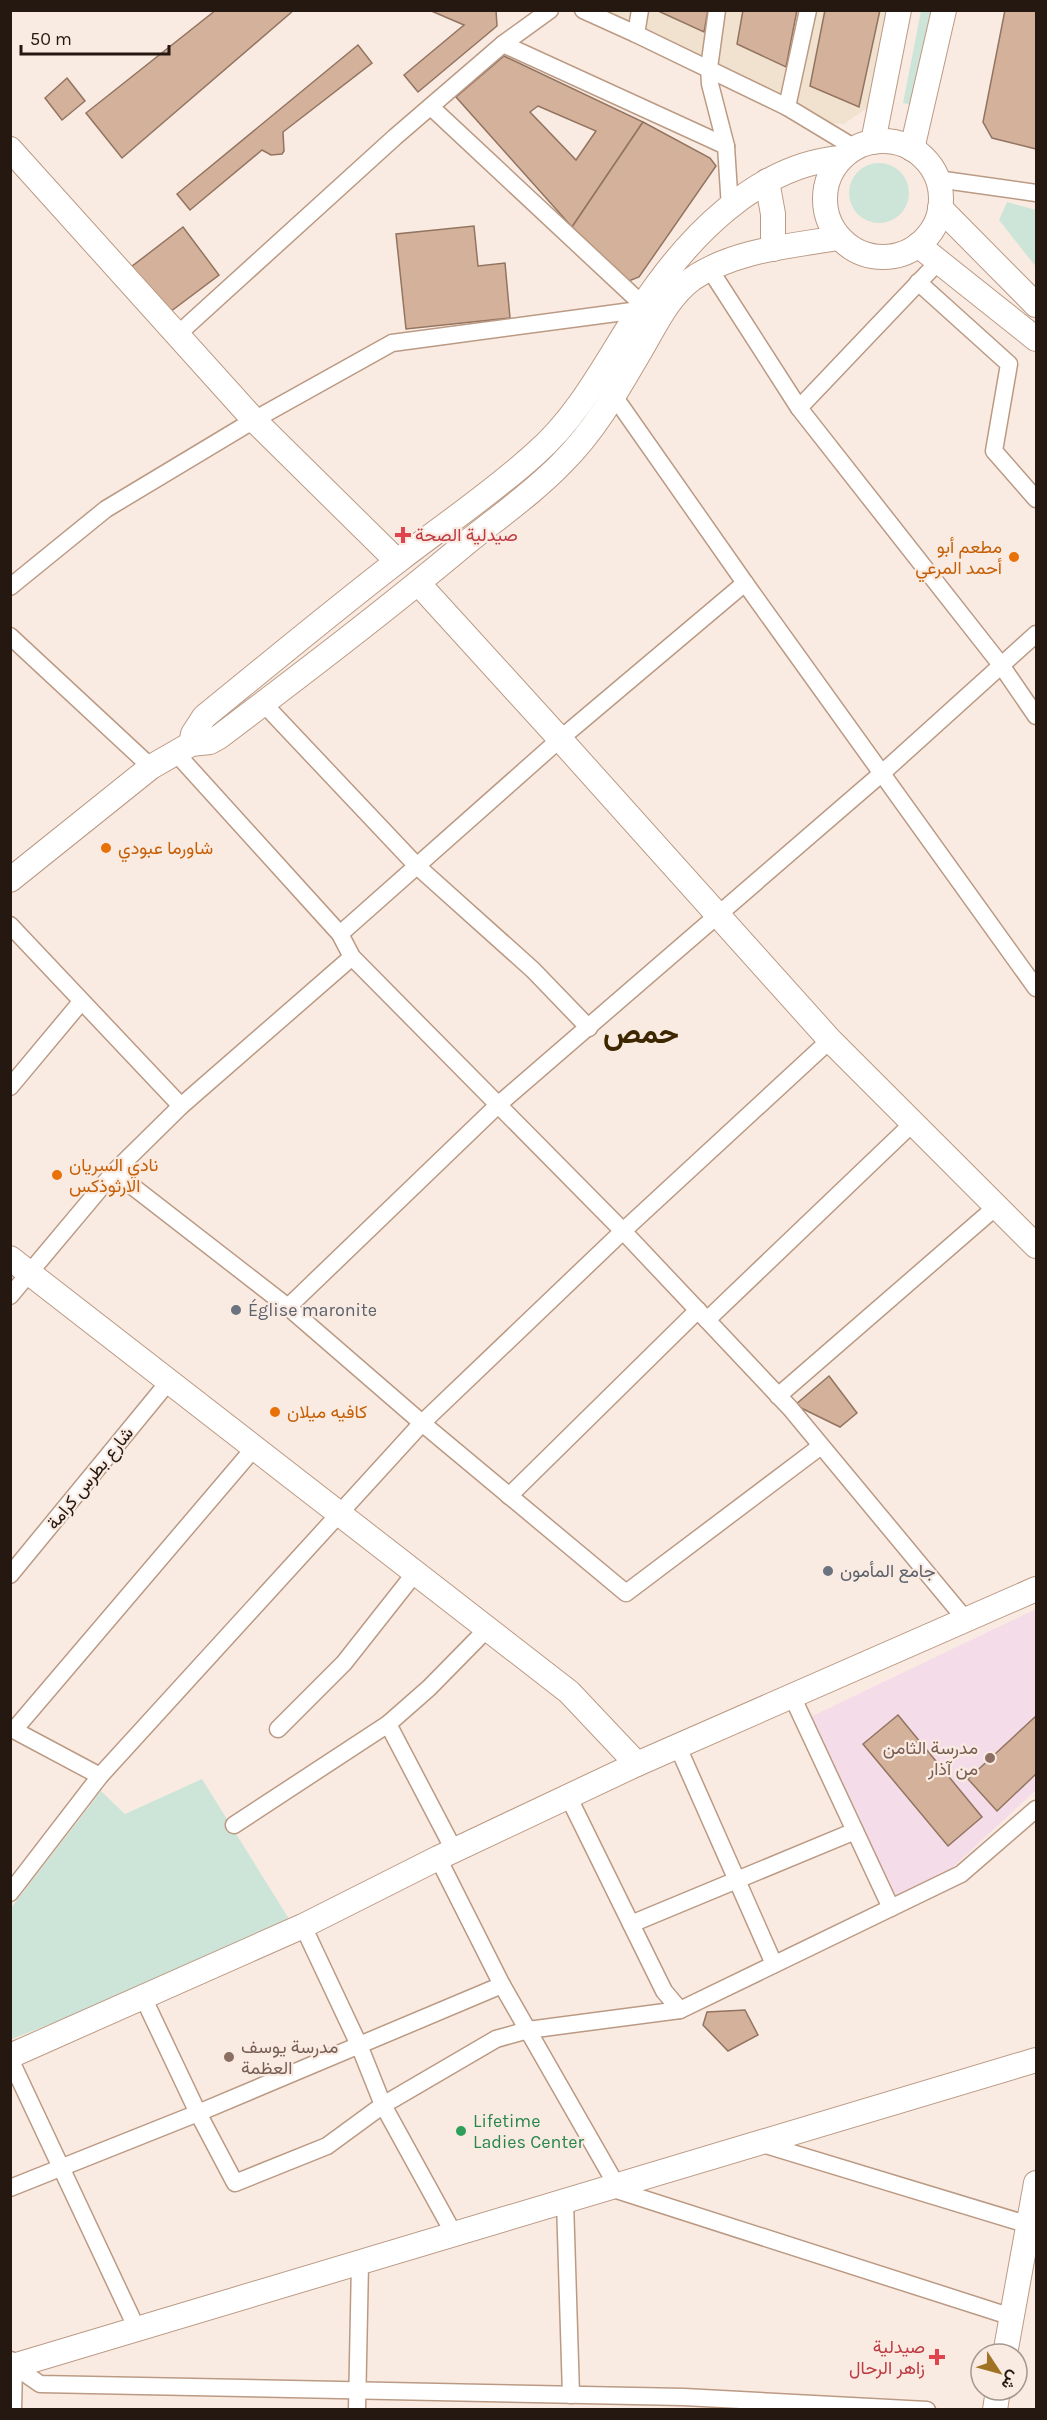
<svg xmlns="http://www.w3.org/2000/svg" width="1047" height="2420" font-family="Karla,Vazirmatn,sans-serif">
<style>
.commercial{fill:#f1e2cf}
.education{fill:#f4dde9}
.green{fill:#cde5d8}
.building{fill:#d3b19b;stroke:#937460;stroke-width:1.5;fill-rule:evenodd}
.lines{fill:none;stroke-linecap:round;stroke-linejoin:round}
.street-casing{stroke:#bb9a84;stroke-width:19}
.secondary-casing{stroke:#bb9a84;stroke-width:26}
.street{stroke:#fff;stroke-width:16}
.secondary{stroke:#fff;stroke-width:24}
.health-dot{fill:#e0444e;stroke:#faebe2;stroke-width:2}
.food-dot{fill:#e8710a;stroke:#faebe2;stroke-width:2}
.worship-dot{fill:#6b7280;stroke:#faebe2;stroke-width:2}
.education-dot{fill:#8d6e63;stroke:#faebe2;stroke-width:2}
.leisure-dot{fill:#2e9e5b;stroke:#faebe2;stroke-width:2}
.labels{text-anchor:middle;stroke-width:4.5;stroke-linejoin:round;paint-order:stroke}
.health-label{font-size:18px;fill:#be3a42;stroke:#faebe2;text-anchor:start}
.food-label{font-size:18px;fill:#c56008;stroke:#faebe2;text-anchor:start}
.worship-label{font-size:18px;fill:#5b616d;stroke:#faebe2;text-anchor:start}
.street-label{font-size:18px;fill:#241810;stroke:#faebe2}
.education-label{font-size:18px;fill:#785e54;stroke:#faebe2;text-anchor:end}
.leisure-label{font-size:18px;fill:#27864d;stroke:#faebe2;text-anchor:start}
.town-label{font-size:30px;font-weight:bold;fill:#3c2701;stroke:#faebe2}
</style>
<rect width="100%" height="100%" fill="#faebe2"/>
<path class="commercial" d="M583,11H896L867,108L844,124L824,123Z"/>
<path class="education" d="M1036,1609V1790L952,1868L894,1896L806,1719Z"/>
<g class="green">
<path d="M921,11H938L919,106L903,103Z"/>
<circle cx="879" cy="193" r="30"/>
<path d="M1007,202L1036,210V267L999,220Z"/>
<path d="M202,1779L294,1927L12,2039L10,1909L101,1791L125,1814Z"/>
</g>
<g class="building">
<path d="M216,10H294L122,158L86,113Z"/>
<path d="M429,10H496L497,26L418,92L404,75L464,25Z"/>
<path d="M656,10H708L704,32Z"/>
<path d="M743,10H797L786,67L737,44Z"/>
<path d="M825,10H880L859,107L810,86Z"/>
<path d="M1005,10H1036V149L992,138L983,122Z"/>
<path d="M358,45L372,63L283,132L284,151L282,154L271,155L262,150L190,210L177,194Z"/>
<path d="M504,56L643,122L572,227L456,97ZM538,106L596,131L576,160L530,112Z"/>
<path d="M67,78L85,101L62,120L45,98Z"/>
<path d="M643,122L710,158L716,166L639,277L629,281L572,227Z"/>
<path d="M474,226L478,266L505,263L510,318L406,329L396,234Z"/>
<path d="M183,227L219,275L166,315L131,267Z"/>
<path d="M829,1376L857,1413L840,1427L795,1405Z"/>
<path d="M898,1715L982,1817L948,1846L863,1744Z"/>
<path d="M1036,1716V1774L997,1811L968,1779Z"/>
<path d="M745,2010L758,2035L728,2051L703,2025L707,2012Z"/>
</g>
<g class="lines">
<defs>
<g id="street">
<path d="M583,10L636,34L787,107L855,148"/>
<path d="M717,10L709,68L710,84L726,146L730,208"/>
<path d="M636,34L640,10"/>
<path d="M503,44L726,146"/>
<path d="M431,107L643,305"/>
<path d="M787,107L808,10"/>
<path d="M937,179L1036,193"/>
<path d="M709,268L799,408L1001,665L1036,716"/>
<path d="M918,282L1009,364L994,451L1036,499"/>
<path d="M177,335L395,137L503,44L550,10"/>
<path d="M614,396L745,583L1036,988"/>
<path d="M799,408L938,262"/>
<path d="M10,587L106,509L254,420L392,343L639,310"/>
<path d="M10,636L151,767"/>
<path d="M263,703L417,866L533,970L589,1028"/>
<path d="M175,752L340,934L352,957L623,1231L790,1408L966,1620"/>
<path d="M10,925L181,1106"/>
<path d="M340,934L560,739L745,583"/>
<path d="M10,1087L81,1002"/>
<path d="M114,1172L288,1307L422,1423L626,1593L821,1446"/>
<path d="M10,1296L114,1172L181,1106L352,957"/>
<path d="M288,1307L499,1104L881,774L1036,634"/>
<path d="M707,1320L913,1123"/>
<path d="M778,1396L997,1206"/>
<path d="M509,1496L698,1310"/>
<path d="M10,1575L170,1380"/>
<path d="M792,1696L891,1908"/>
<path d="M388,1724L454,1850"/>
<path d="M10,1728L100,1776"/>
<path d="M278,1729L344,1663L415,1573"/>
<path d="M14,1730L255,1447"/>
<path d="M678,1747L774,1964"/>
<path d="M568,1796L664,1991L680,2010"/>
<path d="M234,1825L388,1724L429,1688L487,1629"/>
<path d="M438,1858L502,1985L617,2186"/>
<path d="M10,1893L100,1776L422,1423L623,1231L830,1040"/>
<path d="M631,1924L855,1831"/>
<path d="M303,1926L359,2045L383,2105L454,2234"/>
<path d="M143,1997L198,2113L235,2183L327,2146L383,2105L496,2039L528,2030L680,2010L961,1874L1036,1809"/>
<path d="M10,2059L137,2329"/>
<path d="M759,2143L1036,2227"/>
<path d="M10,2188L198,2113L502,1985"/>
<path d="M610,2188L1012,2317"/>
<path d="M565,2201L571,2395"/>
<path d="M11,2360L14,2366L13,2410"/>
<path d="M14,2366L40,2384L684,2397L927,2410"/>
<path d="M357,2410L360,2263"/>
</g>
<g id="secondary">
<circle cx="883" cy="199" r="58"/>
<path d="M873,142L899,10"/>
<path d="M10,149L254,420L397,561"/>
<path d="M912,149L944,10"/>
<path d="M767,181L773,214V249"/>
<path d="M940,208L1036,305"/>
<path d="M918,245L1036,339"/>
<path d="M418,583L560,739L830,1040L1036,1246"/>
<path d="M191,744L193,734L204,717C269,664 333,611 399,560C444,525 492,493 535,454C581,414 608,358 641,308C686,239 756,165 841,158"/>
<path d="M10,880L151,767L191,744L210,742L219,737C302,674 385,611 465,544C497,518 533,493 562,463C596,429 618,389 642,348C656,324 669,296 692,279C734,250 791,246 839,238"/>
<path d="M10,1258L569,1692L637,1764"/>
<path d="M10,2056L303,1926L438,1858L637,1764L1036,1589"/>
<path d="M1005,2354L1036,2183"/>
<path d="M10,2367L1036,2060"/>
<path d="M995,2410L998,2390"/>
</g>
</defs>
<use href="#street" class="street-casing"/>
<use href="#secondary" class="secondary-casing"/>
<use href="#street" class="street"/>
<use href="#secondary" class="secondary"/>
</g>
<g class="health-dot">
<path d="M400 526h6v6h6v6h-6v6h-6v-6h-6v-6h6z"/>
<path d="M934 2348h6v6h6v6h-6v6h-6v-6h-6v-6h6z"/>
</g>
<g class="food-dot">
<circle cx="1014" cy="557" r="6"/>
<circle cx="106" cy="848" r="6"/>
<circle cx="57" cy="1175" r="6"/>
<circle cx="275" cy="1412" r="6"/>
</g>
<g class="worship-dot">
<circle cx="236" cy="1310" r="6"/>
<circle cx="828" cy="1571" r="6"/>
</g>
<g class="education-dot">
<circle cx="990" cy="1758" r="6"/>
<circle cx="229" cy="2057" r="6"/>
</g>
<circle class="leisure-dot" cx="461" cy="2131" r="6"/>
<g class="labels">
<g class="health-label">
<text x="415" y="541">صيدلية الصحة</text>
<text x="925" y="2353" text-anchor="end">صيدلية<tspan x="925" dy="21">زاهر الرحال</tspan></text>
</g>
<g class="food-label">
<text x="1002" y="553" text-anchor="end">مطعم أبو<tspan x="1002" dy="21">أحمد المرعي</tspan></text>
<text x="118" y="854">شاورما عبودي</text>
<text x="69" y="1171">نادي السريان<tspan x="69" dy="21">الارثوذكس</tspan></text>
<text x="287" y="1418">كافيه ميلان</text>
</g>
<g class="worship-label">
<text x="248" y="1316">Église maronite</text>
<text x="840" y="1577">جامع المأمون</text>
</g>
<g class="street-label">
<text transform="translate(90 1478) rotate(-51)" y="6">شارع بطرس كرامة</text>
</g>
<g class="education-label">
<text x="978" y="1754">مدرسة الثامن<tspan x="978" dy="21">من آذار</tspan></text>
<text x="241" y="2053" text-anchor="start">مدرسة يوسف<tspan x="241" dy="21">العظمة</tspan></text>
</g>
<g class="leisure-label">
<text x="473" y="2127">Lifetime<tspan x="473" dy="21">Ladies Center</tspan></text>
</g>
<g class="town-label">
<text x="641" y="1043">حمص</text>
</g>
</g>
<rect width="1047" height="2420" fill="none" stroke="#241810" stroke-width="24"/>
<g transform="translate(999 2372) rotate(126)"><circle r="28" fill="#faebe2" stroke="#a4978e" stroke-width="1.5"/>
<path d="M0-4.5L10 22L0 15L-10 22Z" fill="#9f7323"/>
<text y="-9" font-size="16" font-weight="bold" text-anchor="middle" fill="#241810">ش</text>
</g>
<path d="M21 45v9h148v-9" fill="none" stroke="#241810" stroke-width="3"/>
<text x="30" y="45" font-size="18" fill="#241810" stroke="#faebe2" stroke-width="4.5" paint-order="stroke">50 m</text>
</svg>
